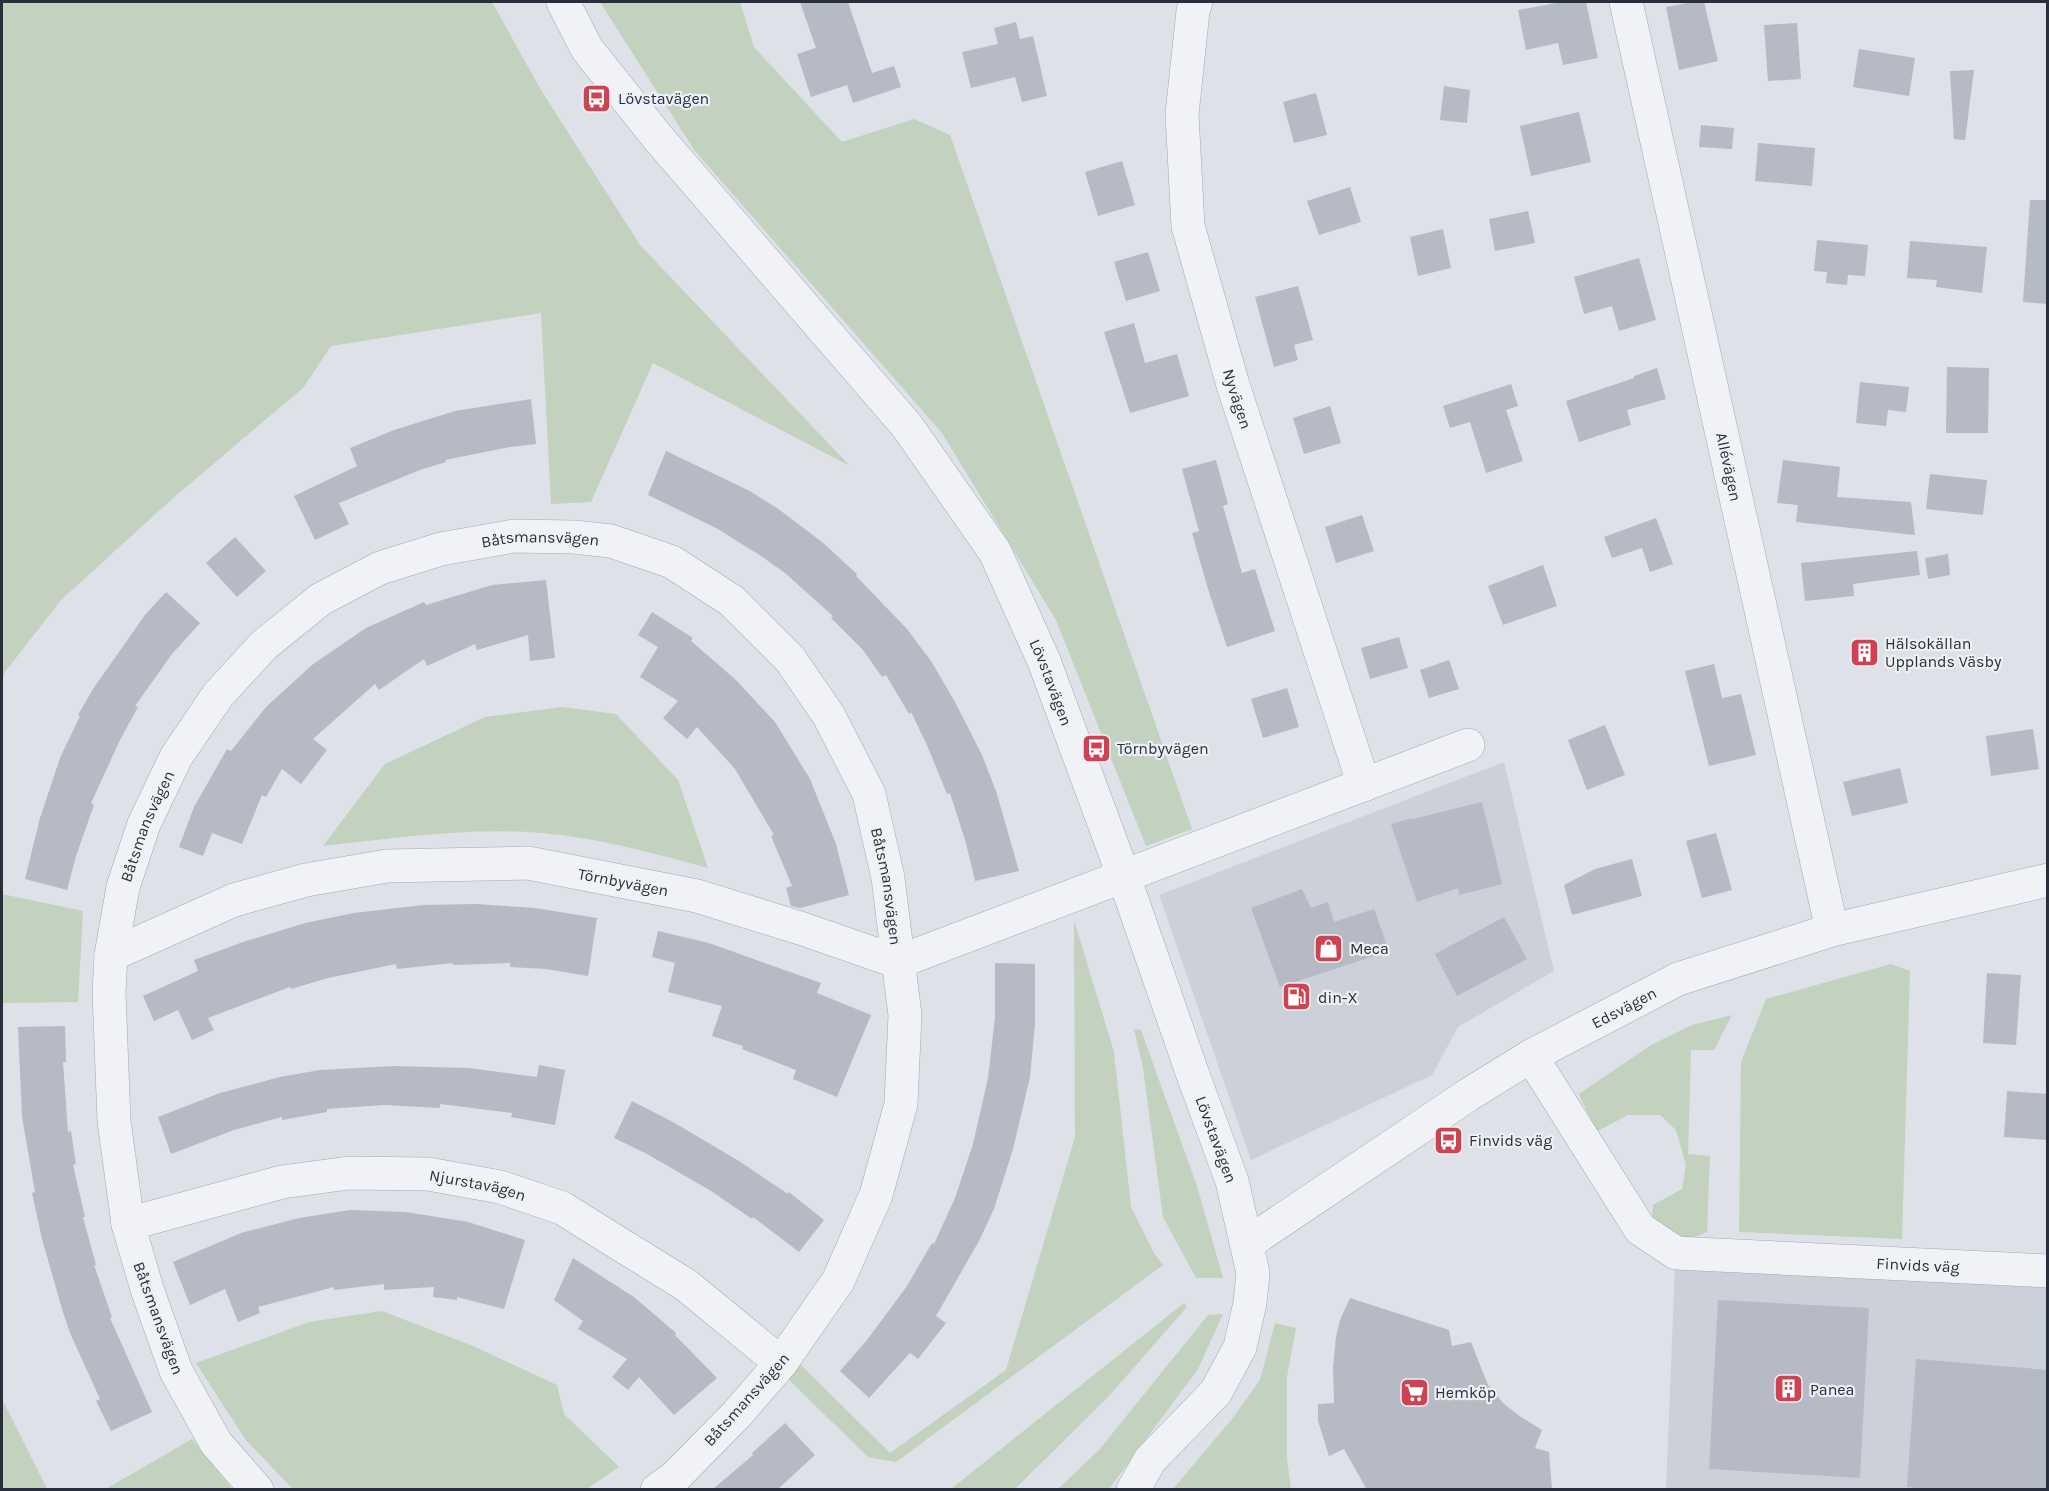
<svg xmlns="http://www.w3.org/2000/svg" width="2049" height="1491" font-family="Karla,sans-serif">
<style>
.built{fill:#ccd0d9}
.green{fill:#c3d1bf}
.building{fill:#b5bac4}
.lines{fill:none;stroke-linecap:round;stroke-linejoin:round}
.minor-casing{stroke:#a3a8b1;stroke-width:34}
.tertiary-casing{stroke:#a3a8b1;stroke-width:34}
.minor{stroke:#f0f2f6;stroke-width:33}
.tertiary{stroke:#f0f2f6;stroke-width:33}
.labels{text-anchor:middle;stroke-width:4.5;stroke-linejoin:round;paint-order:stroke}
.poi-label{font-size:16px;fill:#272f3e;stroke:#edf0f5;text-anchor:start}
.street-label{font-size:16px;fill:#272f3e;stroke:#edf0f5}
</style>
<rect width="100%" height="100%" fill="#dee1e7"/>
<g class="built">
<path d="M1504,762L1554,971L1458,1027L1432,1075L1251,1160L1159,895Z"/>
<path d="M1675,1267L2047,1287V1489L1666,1490Z"/>
</g>
<g class="green">
<path d="M2,2H492L541,90L640,245L850,466L653,363L591,502L551,504L541,313L331,346L303,388L172,499L61,600L5,672L2,683Z"/>
<path d="M600,2H740L754,47L842,142L914,119L950,135L1192,829L1146,846L1056,620L942,433L695,151Z"/>
<path d="M562,707L616,714L678,780L708,868C653,853 599,838 542,833C469,827 396,838 323,846L385,764L485,717Z"/>
<path d="M2,894L83,911L78,1002L2,1003Z"/>
<path d="M1074,920L1114,1052L1131,1207L1155,1255L1163,1265L896,1462L868,1457L784,1375L797,1361L890,1453L1006,1370L1075,1137Z"/>
<path d="M1891,964L1910,971L1902,1239L1739,1232L1741,1062L1766,999Z"/>
<path d="M1732,1015L1714,1050H1691L1688,1154L1710,1156L1707,1232L1687,1240L1673,1234L1652,1217L1653,1205L1682,1189L1686,1165L1676,1130L1660,1115H1628L1596,1132L1579,1094L1651,1045L1692,1025Z"/>
<path d="M1134,1029L1141,1030L1197,1186L1223,1278H1196L1163,1217L1143,1068Z"/>
<path d="M1184,1303L1187,1307L1109,1396L1015,1489H951Z"/>
<path d="M382,1311L473,1346L557,1385L564,1414L619,1467L587,1489H293L245,1439L196,1363L309,1322Z"/>
<path d="M1223,1314L1198,1369L1109,1489L1057,1490L1099,1450L1208,1315Z"/>
<path d="M1275,1323L1296,1328L1287,1377V1459L1291,1489H1173L1232,1419L1260,1380Z"/>
<path d="M2,1399L47,1489H2Z"/>
<path d="M192,1439L232,1489L104,1490Z"/>
</g>
<g class="building">
<path d="M800,2H848L872,73L894,66L901,87L853,103L847,85L811,97L797,54L816,48Z"/>
<path d="M1562,2H1586L1598,58L1563,65L1558,43L1526,50L1518,10Z"/>
<path d="M1693,2H1704L1718,61L1679,70L1666,7Z"/>
<path d="M1016,22L1020,39L1033,36L1047,96L1022,102L1015,77L971,88L962,52L998,44L994,28Z"/>
<path d="M1797,23L1801,79L1768,81L1764,25Z"/>
<path d="M1859,49L1915,58L1909,96L1853,87Z"/>
<path d="M1974,70L1965,140L1954,139L1950,71Z"/>
<path d="M1444,86L1470,90L1467,123L1440,120Z"/>
<path d="M1316,93L1327,135L1294,143L1283,102Z"/>
<path d="M1579,112L1591,162L1531,176L1520,126Z"/>
<path d="M1701,125L1734,128L1732,149L1699,147Z"/>
<path d="M1758,143L1815,148L1812,186L1755,181Z"/>
<path d="M1122,161L1135,205L1098,216L1085,172Z"/>
<path d="M1350,187L1361,222L1319,235L1307,201Z"/>
<path d="M2030,200H2048V304L2023,302Z"/>
<path d="M1528,211L1535,243L1495,251L1489,219Z"/>
<path d="M1443,229L1451,268L1418,276L1410,237Z"/>
<path d="M1817,240L1868,245L1865,276L1848,275L1847,285L1826,283L1827,272L1814,271Z"/>
<path d="M1910,241L1987,247L1982,293L1936,287L1937,280L1907,278Z"/>
<path d="M1148,252L1160,291L1126,301L1114,262Z"/>
<path d="M1639,258L1656,320L1619,331L1612,306L1584,314L1574,277Z"/>
<path d="M1298,286L1313,340L1294,345L1298,360L1274,367L1255,297Z"/>
<path d="M1134,323L1145,363L1177,354L1189,396L1130,413L1104,332Z"/>
<path d="M1947,367L1989,368L1988,433H1946Z"/>
<path d="M1657,368L1666,399L1627,410L1631,425L1579,442L1566,401L1634,378V376Z"/>
<path d="M1860,382L1909,387L1906,412L1888,410L1886,426L1856,423Z"/>
<path d="M1511,384L1518,406L1506,410L1523,461L1486,473L1470,422L1450,428L1443,406Z"/>
<path d="M531,399L536,444L510,447L445,460L446,462L420,470L339,503L349,524L315,540L294,496L357,466L350,448L394,430L455,411Z"/>
<path d="M1330,406L1341,443L1304,454L1293,418Z"/>
<path d="M666,451L748,490L777,508L822,542L857,574L856,576L907,629L931,661L955,702L982,755L996,791L1019,871L975,881L966,843L950,793L947,794L927,745L911,712L909,714L886,675L882,677L863,650L831,618L833,616L785,573L761,556L718,529L648,495Z"/>
<path d="M1216,460L1228,504L1223,506L1242,573L1255,569L1275,631L1227,647L1208,589L1192,533L1199,531L1182,469Z"/>
<path d="M1783,460L1840,467L1837,497L1911,502L1915,535L1796,522L1798,505L1777,503Z"/>
<path d="M1930,474L1987,480L1983,515L1926,509Z"/>
<path d="M1362,515L1374,551L1336,563L1325,527Z"/>
<path d="M1656,518L1673,564L1650,572L1642,548L1612,558L1604,537Z"/>
<path d="M235,537L266,571L237,597L206,563Z"/>
<path d="M1917,551L1920,575L1853,584L1854,596L1805,601L1801,563Z"/>
<path d="M1948,554L1950,575L1928,579L1925,558Z"/>
<path d="M1543,565L1557,606L1503,625L1488,586Z"/>
<path d="M546,580L555,658L530,661L528,635L477,650L475,644L427,666L424,659L379,690L375,684L313,739L327,750L301,784L282,769L266,797L262,795L242,844L212,833L203,856L179,847L194,807L227,749L231,751L266,707L312,665L366,628L424,602L426,605L492,585Z"/>
<path d="M166,592L200,623L172,654L135,706L138,707L120,740L91,803L94,805L76,856L67,890L25,879L40,818L60,758L80,716L78,715L93,689L145,615Z"/>
<path d="M652,612L693,638L691,641L736,680L775,722L810,779L836,844L849,895L800,908L791,906L786,888L792,886L771,836L774,835L735,769L697,727L687,739L663,718L678,701L640,677L658,647L638,635Z"/>
<path d="M1399,637L1408,668L1370,679L1361,648Z"/>
<path d="M1449,660L1459,689L1429,698L1420,670Z"/>
<path d="M1714,664L1722,698L1741,694L1756,755L1709,766L1685,671Z"/>
<path d="M1287,688L1299,727L1263,738L1251,699Z"/>
<path d="M1605,725L1625,775L1587,790L1568,740Z"/>
<path d="M2033,729L2039,769L1991,776L1986,736Z"/>
<path d="M1900,768L1908,803L1852,816L1843,782Z"/>
<path d="M1482,802L1502,884L1459,895L1458,888L1417,902L1391,824L1412,818L1413,819Z"/>
<path d="M1716,833L1732,890L1702,898L1686,841Z"/>
<path d="M1632,859L1642,896L1572,915L1564,885L1595,869Z"/>
<path d="M1302,889L1311,908L1328,902L1334,922L1374,909L1389,951L1280,987L1251,908Z"/>
<path d="M476,904L535,908L597,918L588,976L546,969L510,967V963L453,965V963L397,969L396,964L328,978L291,989L290,987L208,1018L214,1030L192,1040L178,1010L154,1021L143,996L198,971L194,960L243,942L305,923L354,913L423,905Z"/>
<path d="M1504,917L1527,959L1457,996L1435,954Z"/>
<path d="M658,931L709,943L821,983L817,993L871,1015L837,1097L793,1079L796,1070L742,1049L743,1046L712,1036L722,1006L668,992L675,963L652,957Z"/>
<path d="M995,963L1035,964V1024L1030,1077L1013,1149L994,1209L979,1241L936,1316L946,1323L918,1359L910,1353L869,1398L840,1371L867,1340L907,1286L932,1243L934,1244L955,1198L973,1144L988,1078L995,1018Z"/>
<path d="M1987,973L2021,975L2016,1045L1983,1043Z"/>
<path d="M65,1026L66,1062H63L68,1132L71,1131L76,1164L73,1165L85,1217H83L96,1265H94L112,1317L110,1318L152,1412L111,1431L96,1401L100,1399L70,1333L62,1309L42,1239L32,1193L35,1192L22,1117L18,1027Z"/>
<path d="M539,1065L565,1070L555,1125L511,1117L512,1113L440,1104V1108L384,1105L327,1109V1112L282,1120V1117L234,1130L171,1154L158,1117L220,1093L280,1077L320,1070L393,1066L469,1068L537,1077Z"/>
<path d="M2007,1091L2048,1094V1140L2004,1137Z"/>
<path d="M632,1101L673,1122L739,1161L788,1194L789,1192L824,1220L799,1252L753,1217L752,1219L711,1191L647,1154L614,1138Z"/>
<path d="M350,1210L406,1212L468,1222L525,1240L504,1309L457,1297V1300L433,1297L434,1287L384,1290V1284L334,1290V1287L258,1307L260,1313L238,1322L225,1289L190,1305L173,1262L241,1233L299,1218Z"/>
<path d="M573,1258L634,1297L676,1333L675,1335L717,1378L674,1415L639,1377L628,1390L612,1377L627,1359L578,1329L583,1321L554,1300Z"/>
<path d="M1350,1298L1449,1330L1452,1346L1471,1342L1488,1385L1504,1404L1521,1417L1542,1430L1535,1448L1549,1452L1552,1490H1367L1344,1449L1329,1456L1318,1421V1404L1334,1403L1333,1367L1336,1337L1340,1320Z"/>
<path d="M1718,1300L1869,1308L1860,1478L1709,1469Z"/>
<path d="M1916,1359L2048,1370V1490H1937L1907,1487Z"/>
<path d="M785,1423L815,1455L777,1490H712L753,1455L752,1453Z"/>
</g>
<g class="lines">
<defs>
<g id="minor">
<path id="s1" d="M1196,2L1193,11L1182,114L1188,226L1233,385L1364,785"/>
<path id="s2" d="M1626,2L1832,930"/>
<path id="s3" d="M111,955L234,900L306,880L387,866L528,863L697,896L803,929L898,962L1468,745"/>
<path id="s4" d="M1531,1056L1640,1229L1676,1253L2048,1271"/>
<path id="s5" d="M128,1224L282,1182L349,1173L428,1174L500,1187L562,1208L618,1243L686,1285L781,1363"/>
<path id="s6" d="M1248,1243L1468,1095L1531,1056L1678,979L1832,930L2048,880"/>
<path id="s7" d="M257,1490L216,1443L176,1371L147,1289L128,1224L114,1121L109,992L111,955L123,887L144,824L176,757L218,695L264,645L321,599L380,568L441,549L514,536L574,537L611,541L672,562L732,601L790,659L829,716L869,794L888,878L905,1015L901,1104L876,1195L838,1281L781,1363L737,1414L674,1478L657,1490"/>
</g>
<g id="tertiary">
<path id="s8" d="M563,2L587,49L659,139L907,426L995,552L1044,661L1124,877L1193,1075L1232,1181L1253,1273L1250,1303L1240,1347L1216,1392L1150,1460L1133,1490"/>
</g>
</defs>
<use href="#minor" class="minor-casing"/>
<use href="#tertiary" class="tertiary-casing"/>
<use href="#minor" class="minor"/>
<use href="#tertiary" class="tertiary"/>
</g>
<defs>
<symbol id="bus-square" viewBox="-11 -11 22 22"><rect x="-9" y="-9" width="18" height="18" rx="4" fill="#ce4252" stroke="#edf0f5"/><path d="M-5-6H5V4H4V6H2V4H-2V6H-4V4H-5ZM-3.5-4V0h7V-4ZM-3.5 1.2v1.5H-2V1.2ZM2 1.2v1.5H3.5V1.2Z" fill="#fff"/></symbol>
<symbol id="building-square" viewBox="-11 -11 22 22"><rect x="-9" y="-9" width="18" height="18" rx="4" fill="#ce4252" stroke="#edf0f5"/><path d="M-4-6H4V6H1V3H-1V6H-4ZM-2.5-4.3h1.7v1.8h-1.7ZM.8-4.3h1.7v1.8H.8ZM-2.5-1h1.7V.8h-1.7ZM.8-1h1.7V.8H.8Z" fill="#fff"/></symbol>
<symbol id="shop-square" viewBox="-11 -11 22 22"><rect x="-9" y="-9" width="18" height="18" rx="4" fill="#ce4252" stroke="#edf0f5"/><path d="M-5-2.5h2.3a2.7 3.5 0 0 1 5.4 0H5L5.5 6h-11ZM-1.5-2.5h3a1.5 2.3 0 0 0-3 0Z" fill="#fff"/></symbol>
<symbol id="fuel-square" viewBox="-11 -11 22 22"><rect x="-9" y="-9" width="18" height="18" rx="4" fill="#ce4252" stroke="#edf0f5"/><path d="M-5.5-6h7V0h2V4h1.3V-2.5L3-4.5l.8-.8L6-3V5H2.5V1h-1V6h-7ZM-4.2-4.7v3.2H.2V-4.7Z" fill="#fff"/></symbol>
<symbol id="supermarket-square" viewBox="-11 -11 22 22"><rect x="-9" y="-9" width="18" height="18" rx="4" fill="#ce4252" stroke="#edf0f5"/><path d="M-6-5.5h2.5l.6 2H6L4.5 2H-2.5L-4.4-4H-6ZM-1.5 3.2a1.3 1.3 0 1 0 .1 0ZM3 3.2a1.3 1.3 0 1 0 .1 0Z" fill="#fff"/></symbol>
</defs>
<g fill-rule="evenodd">
<use href="#bus-square" x="580" y="82" width="33" height="33"/>
<use href="#building-square" x="1848" y="636" width="33" height="33"/>
<use href="#bus-square" x="1080" y="732" width="33" height="33"/>
<use href="#shop-square" x="1312" y="932" width="33" height="33"/>
<use href="#fuel-square" x="1280" y="980" width="33" height="33"/>
<use href="#bus-square" x="1432" y="1124" width="33" height="33"/>
<use href="#building-square" x="1772" y="1372" width="33" height="33"/>
<use href="#supermarket-square" x="1398" y="1376" width="33" height="33"/>
</g>
<g class="labels">
<g class="poi-label">
<text x="618" y="104">Lövstavägen</text>
<text x="1885" y="649">Hälsokällan<tspan x="1885" dy="18">Upplands Väsby</tspan></text>
<text x="1117" y="754">Törnbyvägen</text>
<text x="1350" y="954">Meca</text>
<text x="1318" y="1003">din-X</text>
<text x="1469" y="1146">Finvids väg</text>
<text x="1810" y="1395">Panea</text>
<text x="1435" y="1398">Hemköp</text>
</g>
<g class="street-label">
<text dy="6" stroke="none"><textPath href="#s1" startOffset="405">Nyvägen</textPath></text>
<text dy="6" stroke="none"><textPath href="#s2" startOffset="476">Allévägen</textPath></text>
<text dy="6" stroke="none"><textPath href="#s7" startOffset="1226">Båtsmansvägen</textPath></text>
<text dy="6" stroke="none"><textPath href="#s8" startOffset="843">Lövstavägen</textPath></text>
<text dy="6" stroke="none"><textPath href="#s7" startOffset="704">Båtsmansvägen</textPath></text>
<text dy="6" stroke="none"><textPath href="#s3" startOffset="530">Törnbyvägen</textPath></text>
<text dy="6" stroke="none"><textPath href="#s7" startOffset="1766">Båtsmansvägen</textPath></text>
<text dy="6" stroke="none"><textPath href="#s6" startOffset="444">Edsvägen</textPath></text>
<text dy="6" stroke="none"><textPath href="#s8" startOffset="1329">Lövstavägen</textPath></text>
<text dy="6" stroke="none"><textPath href="#s5" startOffset="357">Njurstavägen</textPath></text>
<text dy="6" stroke="none"><textPath href="#s4" startOffset="490">Finvids väg</textPath></text>
<text transform="translate(159 1318) rotate(70)" y="6">Båtsmansvägen</text>
<text transform="translate(746 1399) rotate(-48)" y="6">Båtsmansvägen</text>
</g>
</g>
<rect width="2049" height="1491" fill="none" stroke="#272f3e" stroke-width="6"/>
</svg>
